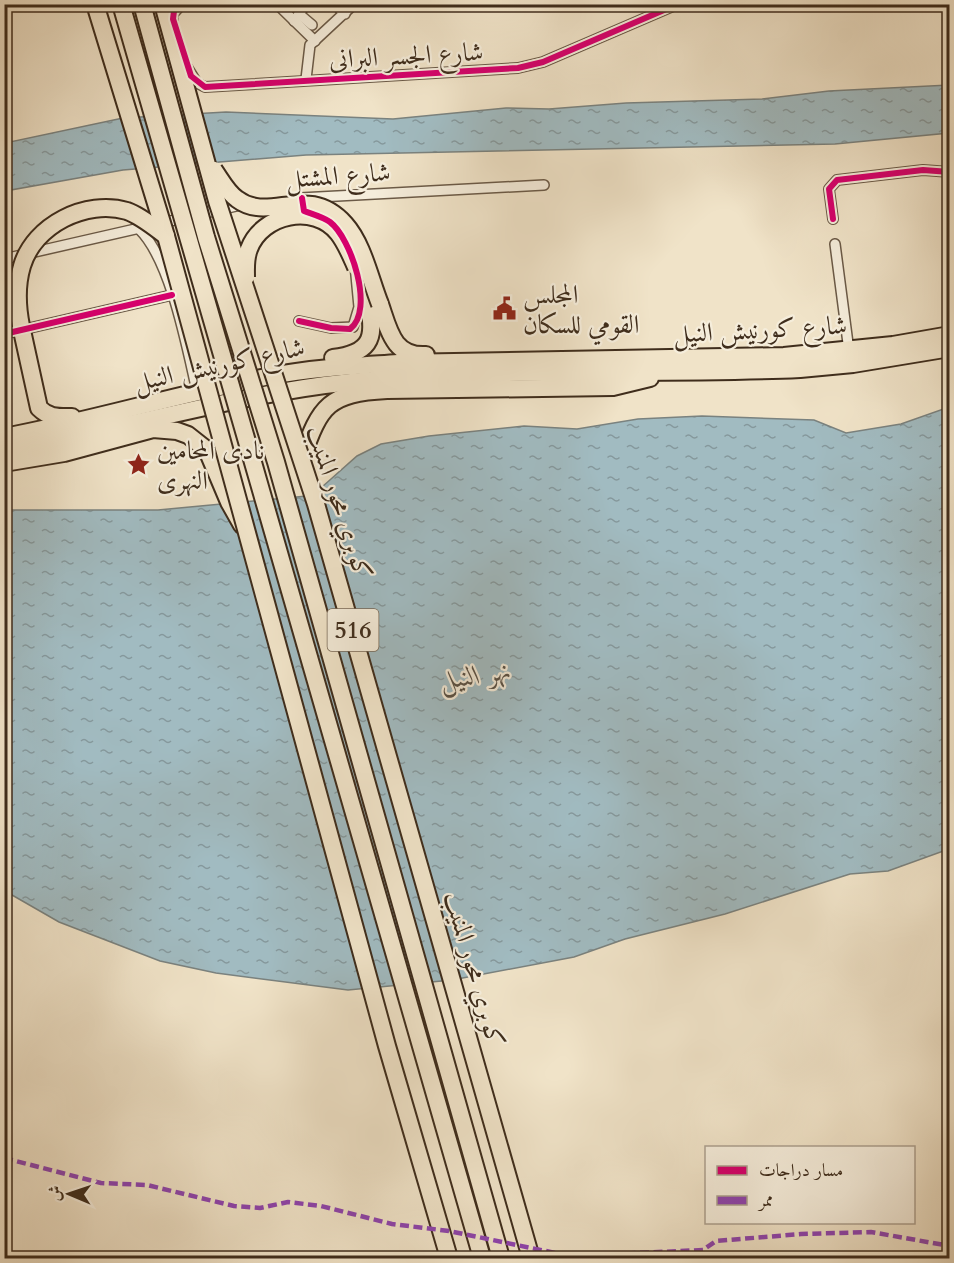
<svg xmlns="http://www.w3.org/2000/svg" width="954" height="1263" font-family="Cardo,Amiri,serif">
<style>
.water{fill:url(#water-ripples);stroke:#7a827f;stroke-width:1.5}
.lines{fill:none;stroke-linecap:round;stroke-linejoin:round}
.street-casing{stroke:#6b5a47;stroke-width:12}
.highway-casing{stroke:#3f2d1c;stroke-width:20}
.street{stroke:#f5eddb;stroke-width:9}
.highway{stroke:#f0e3c8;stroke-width:16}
.highway-bridge-casing{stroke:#3f2d1c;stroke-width:20;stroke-linecap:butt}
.highway-bridge{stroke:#f0e3c8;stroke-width:16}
.quiet{stroke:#8e44ad;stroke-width:4.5;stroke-dasharray:9 4.5;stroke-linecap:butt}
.cycleway-casing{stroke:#f5eddb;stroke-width:10}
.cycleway{stroke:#d6006c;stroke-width:6}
.labels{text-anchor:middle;stroke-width:4.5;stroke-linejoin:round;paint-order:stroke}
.shield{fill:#f5eddb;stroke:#766755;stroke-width:1.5}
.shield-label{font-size:24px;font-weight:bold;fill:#3f2d1c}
.street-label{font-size:26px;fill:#3f2d1c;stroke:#f5eddb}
.poi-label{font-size:26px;fill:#3f2d1c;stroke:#f5eddb;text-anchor:start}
.water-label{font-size:27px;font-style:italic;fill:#585045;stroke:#f5eddb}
</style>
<defs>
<pattern id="water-ripples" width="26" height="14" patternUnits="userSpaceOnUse" patternTransform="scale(1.5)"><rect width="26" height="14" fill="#a1bbc1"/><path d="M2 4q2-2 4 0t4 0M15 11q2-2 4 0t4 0" fill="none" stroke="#85989c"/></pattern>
</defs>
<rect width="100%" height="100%" fill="#f0e3c8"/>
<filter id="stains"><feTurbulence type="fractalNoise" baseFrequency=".00333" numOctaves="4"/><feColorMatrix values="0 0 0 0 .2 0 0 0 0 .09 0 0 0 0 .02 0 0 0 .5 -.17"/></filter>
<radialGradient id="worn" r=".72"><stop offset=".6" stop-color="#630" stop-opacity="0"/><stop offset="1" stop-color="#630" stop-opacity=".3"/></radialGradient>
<g class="water">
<path d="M949,85V133L835,144L306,155L123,170L5,191V143L123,118L226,112L393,119L506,108L549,109L626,103L762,99L829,91Z"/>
<path d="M949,407V849L888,871L850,874L725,914L625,939L574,957L452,980L348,990L216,973L160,961L59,922L5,891L4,510H158L307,496L322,487L357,456L381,444L429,436L524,426L577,429L638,419L702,416L814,420L846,433L901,424Z"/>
</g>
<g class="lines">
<defs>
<g id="street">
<path d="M277,4L315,41"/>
<path d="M335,4L345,14"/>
<path d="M299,14L312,25"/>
<path d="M294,21L306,4"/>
<path d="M173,22L172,15L182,4"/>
<path d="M187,67L197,83L205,87L518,68L543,62L678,4"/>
<path d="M306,79L310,45L354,4"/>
<path d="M300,198L544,185"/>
<path d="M833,219L829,189L837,180L923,170L950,172"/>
<path d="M139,229C171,260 187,348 197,391"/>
<path d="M835,244L849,351"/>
<path d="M4,259L245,204"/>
<path d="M299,321L331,328L353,327L359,307L355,265"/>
<path d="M4,334L172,295"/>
</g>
<g id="highway">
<path d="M380,304C389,330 393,357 426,355"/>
<path d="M21,326L39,408C49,418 58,417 72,417"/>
<path d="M333,358C374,353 376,335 367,298"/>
<path d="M4,437C94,420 182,393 271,376C313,368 356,366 398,363L784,356L893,345L950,335"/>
<path d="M4,449C121,431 233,394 351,382C500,366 651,376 800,369L853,364L950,348"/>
<path d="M302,458C320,405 329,393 387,390L613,387L650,378"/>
<path d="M4,463L64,453L153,429L177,431L188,435L207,450L229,502L242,525"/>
</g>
</defs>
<use href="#street" class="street-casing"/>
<use href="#highway" class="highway-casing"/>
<use href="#street" class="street"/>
<use href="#highway" class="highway"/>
<defs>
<g id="highway-bridge">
<path d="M95,4L166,236L387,1046L449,1258"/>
<path d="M121,4L482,1258"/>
<path d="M142,4L206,237L276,462L501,1258"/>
<path d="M163,4L217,201L316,504L531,1258"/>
<path d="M214,170C221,180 227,192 237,199C270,224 307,182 345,224C363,244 370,279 380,304"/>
<path d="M246,277C246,268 245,259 249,249C262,214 314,203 338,233C346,243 351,256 356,267"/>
<path d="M21,326C17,306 16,286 22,266C34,225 86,199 127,211C141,216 154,227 166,236"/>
</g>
</defs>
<use href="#highway-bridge" class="highway-bridge-casing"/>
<use href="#highway-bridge" class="highway-bridge"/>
<path class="quiet" d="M4,1158L101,1183L147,1185L234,1206L260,1208L288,1202L321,1206L392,1224L449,1231L570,1256L703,1250L716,1241L801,1234L871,1232L950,1246"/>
<defs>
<g id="cycleway">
<path d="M182,4L174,11L173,19L191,76L205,87L518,68L543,62L678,4"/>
<path d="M833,219L829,189L837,180L923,170L950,172"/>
<path d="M299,321L331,328L350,329C375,310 351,238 330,222C323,217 312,214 304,211L302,198"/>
<path d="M4,334L172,295"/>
</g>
</defs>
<use href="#cycleway" class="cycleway-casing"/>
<use href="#cycleway" class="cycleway"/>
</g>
<defs>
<symbol id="civic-bare" viewBox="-9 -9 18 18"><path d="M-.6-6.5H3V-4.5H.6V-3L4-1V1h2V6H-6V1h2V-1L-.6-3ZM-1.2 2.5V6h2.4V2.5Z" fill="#8f2418" stroke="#f5eddb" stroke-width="2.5" paint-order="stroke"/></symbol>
<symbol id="sight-bare" viewBox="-9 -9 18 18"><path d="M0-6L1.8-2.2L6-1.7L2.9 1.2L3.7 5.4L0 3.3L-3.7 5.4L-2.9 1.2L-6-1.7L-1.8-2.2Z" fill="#8f2418" stroke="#f5eddb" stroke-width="2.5" paint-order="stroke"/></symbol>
</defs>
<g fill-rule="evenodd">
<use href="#civic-bare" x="488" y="292" width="33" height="33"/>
<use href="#sight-bare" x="122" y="448" width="33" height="33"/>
</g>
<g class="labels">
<rect class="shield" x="327.5" y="609" width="51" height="42" rx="4.5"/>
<g class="shield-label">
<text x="353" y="638">516</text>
</g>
<g class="street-label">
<text transform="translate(406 55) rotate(-3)" y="9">شارع الجسر البرانى</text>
<text transform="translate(338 175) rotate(-4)" y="9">شارع المشتل</text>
<text transform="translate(760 329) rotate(-3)" y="9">شارع كورنيش النيل</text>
<text transform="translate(219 364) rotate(-12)" y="9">شارع كورنيش النيل</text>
<text transform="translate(340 502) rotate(72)" y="9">كوبري محور المنيب</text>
<text transform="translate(475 969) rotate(74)" y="9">كوبري محور المنيب</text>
</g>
<g class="poi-label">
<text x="523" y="303">المجلس<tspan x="523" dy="30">القومي للسكان</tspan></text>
<text x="157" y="459">نادى المحامين<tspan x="157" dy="30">النهرى</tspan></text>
</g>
<g class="water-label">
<text transform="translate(475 675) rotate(-9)" y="9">نهر النيل</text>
</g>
</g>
<rect width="954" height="1263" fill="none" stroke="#f0e3c8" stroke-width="24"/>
<rect x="6" y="6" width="942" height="1251" fill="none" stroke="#3f2d1c" stroke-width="3"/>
<rect x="12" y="12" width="930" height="1239" fill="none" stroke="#3f2d1c" stroke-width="1.5"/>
<rect x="705" y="1146" width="210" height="78" fill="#f5eddb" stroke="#aca08f" stroke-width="1.5"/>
<rect x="717" y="1166" width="30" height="9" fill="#d6006c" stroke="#aca08f" stroke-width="1.5"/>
<text x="759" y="1176" font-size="18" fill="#3f2d1c">مسار دراجات</text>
<rect x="717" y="1196" width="30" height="9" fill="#8e44ad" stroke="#aca08f" stroke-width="1.5"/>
<text x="759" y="1206" font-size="18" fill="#3f2d1c">ممر</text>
<g transform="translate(69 1194) rotate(272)" stroke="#f5eddb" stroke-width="4.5" paint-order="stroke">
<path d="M0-4.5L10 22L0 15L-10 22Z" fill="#3f2d1c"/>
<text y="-9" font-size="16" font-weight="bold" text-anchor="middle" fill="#3f2d1c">ش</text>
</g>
<rect width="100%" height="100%" filter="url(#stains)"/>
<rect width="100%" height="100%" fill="url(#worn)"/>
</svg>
